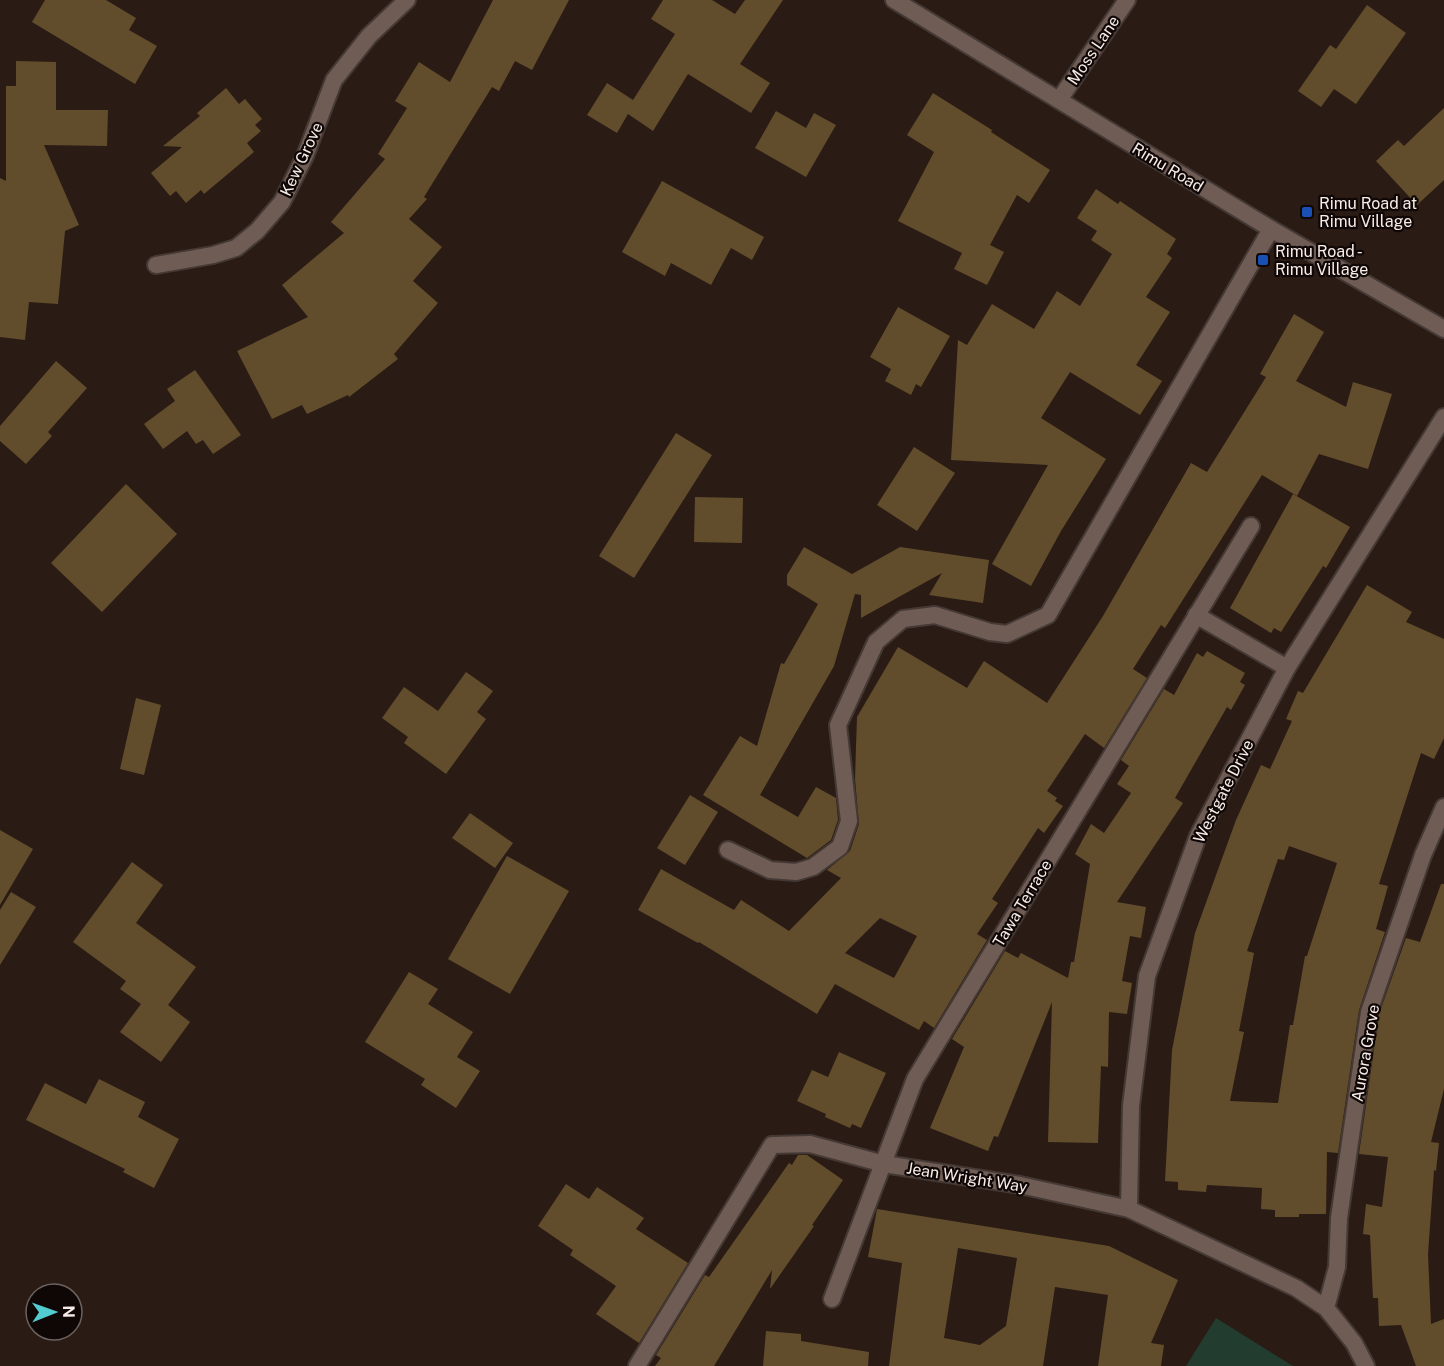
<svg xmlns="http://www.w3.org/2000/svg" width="1444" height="1366" font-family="'Public Sans',sans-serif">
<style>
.green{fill:#223c30}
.building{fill:#614d2c;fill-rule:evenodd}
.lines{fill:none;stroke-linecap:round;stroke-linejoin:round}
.minor-casing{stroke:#443935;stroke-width:20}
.secondary-casing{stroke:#443935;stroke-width:20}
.minor{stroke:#6f5c55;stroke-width:16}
.secondary{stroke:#6f5c55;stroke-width:16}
.transit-dot{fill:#1a4fb4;stroke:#0e0705;stroke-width:2}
.labels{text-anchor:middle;stroke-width:4.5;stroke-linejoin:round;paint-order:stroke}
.street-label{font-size:16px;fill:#f7ece7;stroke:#0e0705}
.poi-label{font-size:16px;fill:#f7ece7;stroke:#0e0705;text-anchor:start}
</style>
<rect width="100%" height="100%" fill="#2b1b15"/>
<path class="green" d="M1216,1318L1293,1366H1186Z"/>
<g class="building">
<path d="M45,0H106L136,18L129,30L157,46L135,84L32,22Z"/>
<path d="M493,0H569L532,70L515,61L499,91L492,87L424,197L427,199L409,219L442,247L413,281L438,303L394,354L398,359L349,397L348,395L307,414L302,405L272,419L237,351L308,317L282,285L344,233L331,222L385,159L378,154L407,108L395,101L419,62L450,82Z"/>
<path d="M663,0H712L735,14L745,0H783L740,64L770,83L751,113L688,74L653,131L628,114L617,133L587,115L607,83L633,100L675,34L651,19Z"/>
<path d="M1367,5L1406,33L1356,104L1334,89L1321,107L1298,91L1330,45L1336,49Z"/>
<path d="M16,61L56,62V110H108L107,146L44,145L79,225L65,231L58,304L29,302L25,340L0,337V178L6,181V86H16Z"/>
<path d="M226,88L239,104L245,99L262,119L255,125L261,131L247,143L254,152L204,194L201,190L186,203L176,191L170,196L151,173L182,147L163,146L200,116L197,113Z"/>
<path d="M933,93L992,130L991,132L1050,170L1029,203L1017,195L990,245L1004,252L987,285L954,269L962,253L898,221L934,152L907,135Z"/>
<path d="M1444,108V180L1417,205L1376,161L1398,140L1404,146Z"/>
<path d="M776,111L806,128L814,113L836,125L806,177L755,148Z"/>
<path d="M662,181L764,237L752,260L731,248L711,285L671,263L665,276L622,252Z"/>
<path d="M1096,189L1118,204L1120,201L1176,239L1167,254L1172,258L1146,297L1170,312L1136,365L1162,381L1140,415L1070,372L1041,418L1106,459L1061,531L1031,586L992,564L1048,465L951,460L958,340L967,345L992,304L1034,329L1057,291L1080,306L1112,254L1091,240L1097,231L1077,218Z"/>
<path d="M898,307L950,336L921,387L916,384L911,395L885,381L891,369L870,357Z"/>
<path d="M1294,314L1324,332L1296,381L1346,407L1353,382L1392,394L1368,469L1319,454L1297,496L1262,475L1165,628L1161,625L1133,669L1147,678L1104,748L1085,734L1047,791L1057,798L1055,801L1063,806L1044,833L1038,828L992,899L998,903L977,934L987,940L934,1028L924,1021L919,1030L835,984L817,1014L699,942L698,943L638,910L661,869L734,910L741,900L789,931L841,878L827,870L850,851L859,824L855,779L857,717L898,647L967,688L984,661L1047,703L1103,616L1191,463L1207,472L1266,377L1260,374ZM880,918L917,936L894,978L845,953Z"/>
<path d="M56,361L87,388L48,432L52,436L26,464L0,441V426Z"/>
<path d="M195,370L241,435L213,454L203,440L196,444L187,431L163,449L144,424L175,401L167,389Z"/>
<path d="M676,433L712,455L634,578L599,556Z"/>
<path d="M914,447L955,473L917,531L877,505Z"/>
<path d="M126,484L177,534L102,612L51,563Z"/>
<path d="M1293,494L1350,527L1326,568L1323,566L1281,632L1274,628L1271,633L1230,608Z"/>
<path d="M695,497L743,498L742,543L694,542Z"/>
<path d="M804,547L852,574L900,547L989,560L983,603L929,595L942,573L861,618V595L855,594L834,666L760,795L798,817L816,787L836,798L838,820L831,840L807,858L703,795L740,736L757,746L781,663L784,664L818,604L787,585V575Z"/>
<path d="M1367,585L1412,612L1406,622L1444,639V738L1434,759L1421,753L1379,884L1388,886L1376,929L1385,932L1359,1010L1338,1153L1327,1152L1326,1214H1299V1217H1275V1210L1261,1209L1262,1188L1207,1185L1206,1192L1178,1190V1182L1165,1181L1172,1050L1195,933L1236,820L1261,765L1270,769L1292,721L1286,719L1298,691L1303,693ZM1289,846L1337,863L1307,956H1305L1293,1025H1290L1278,1103L1230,1101L1244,1032L1239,1031L1254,953L1247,951L1278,859L1284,860Z"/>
<path d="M1207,651L1245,673L1240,682L1245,685L1231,710L1227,707L1175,798L1183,803L1117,902L1146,907L1141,938L1130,936L1122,981L1132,983L1127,1014L1109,1012L1108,1067L1101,1066L1098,1143L1048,1142L1052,1002L998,1137L994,1136L988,1151L930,1128L964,1047L952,1039L1005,951L1018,958L1021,953L1068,978L1071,962H1074L1090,864L1075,854L1091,824L1104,833L1131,793L1117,784L1129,766L1121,760L1164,689L1174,695L1197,653L1203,657Z"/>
<path d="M466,672L493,691L477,712L486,719L446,774L404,743L408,737L382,718L404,687L438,711Z"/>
<path d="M136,698L161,705L144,775L120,769Z"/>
<path d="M690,795L718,812L685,865L657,848Z"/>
<path d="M470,813L513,843L495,868L452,838Z"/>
<path d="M0,830L33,849L0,905Z"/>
<path d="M507,856L569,891L510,994L448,959Z"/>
<path d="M132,862L163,885L136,923L196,967L168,1005L190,1022L161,1062L120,1032L141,1004L120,989L126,981L73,942Z"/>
<path d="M1441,884H1444V1089L1431,1142L1439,1143L1436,1171L1434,1170L1428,1254L1431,1324L1444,1319V1366H1416L1401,1325L1379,1326L1378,1298H1373L1370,1235L1363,1234L1366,1204L1382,1207L1388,1157L1359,1154L1379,1014L1406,938L1420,942Z"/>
<path d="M11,892L36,907L0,965V910Z"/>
<path d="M409,972L438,989L428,1004L473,1032L457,1057L480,1071L456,1108L421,1085L425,1079L365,1042Z"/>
<path d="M839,1052L886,1073L861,1128L852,1124L850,1128L825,1117L826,1114L797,1101L812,1070L828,1077Z"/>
<path d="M99,1079L145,1102L138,1117L179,1139L154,1188L123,1172L125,1169L26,1120L45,1083L86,1104Z"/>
<path d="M798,1155H807L843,1180L812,1225L814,1226L770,1289L772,1270L714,1366H655L661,1358L656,1355L705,1275L709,1277L789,1163L792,1165Z"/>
<path d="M566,1184L589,1199L597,1187L644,1218L636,1229L688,1263L639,1343L596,1314L616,1286L570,1255L573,1250L538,1226Z"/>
<path d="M877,1209L1109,1246L1178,1280L1151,1343L1164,1345L1161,1366H1098L1108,1295L1055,1287L1043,1366H889L902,1263L868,1257ZM958,1248L1017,1258L1006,1326L980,1345L944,1338Z"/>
<path d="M766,1331L801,1334V1341L869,1352L868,1366H763Z"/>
</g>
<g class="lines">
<defs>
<g id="minor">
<path d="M1059,100L1127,0"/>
<path d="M156,265L213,255L236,248L257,231L282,202L305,156L334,80L369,36L407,0"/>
<path d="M1196,615L1287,668"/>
<path d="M728,850L770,870L796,872L813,867L840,847L849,821L838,725L876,642L903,619L935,615L990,632L1007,634L1048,615L1271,229"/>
<path d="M1129,1209L1131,1106L1147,976L1198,836L1287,668L1444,417"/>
<path d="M832,1299L915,1079L1251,526"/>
<path d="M1326,1308L1337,1267L1339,1218L1369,1012L1423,855L1444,807"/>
<path d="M637,1366L772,1145L810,1144L884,1164L1020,1185L1129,1209L1296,1288L1326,1308L1354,1343L1366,1366"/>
</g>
<path id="secondary" d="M894,0L1271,229L1444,329"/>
</defs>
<use href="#minor" class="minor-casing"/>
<use href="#secondary" class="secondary-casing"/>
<use href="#minor" class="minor"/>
<use href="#secondary" class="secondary"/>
</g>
<g class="transit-dot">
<rect x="1301" y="206" width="12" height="12" rx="3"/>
<rect x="1257" y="254" width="12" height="12" rx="3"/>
</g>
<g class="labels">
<g class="street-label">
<text transform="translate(1093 50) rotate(-56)" y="6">Moss Lane</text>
<text transform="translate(301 159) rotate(-65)" y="6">Kew Grove</text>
<text transform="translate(1168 167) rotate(31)" y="6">Rimu Road</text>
<text transform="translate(1223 791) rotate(-63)" y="6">Westgate Drive</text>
<text transform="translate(1022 903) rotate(-59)" y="6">Tawa Terrace</text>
<text transform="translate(1365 1053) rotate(-80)" y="6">Aurora Grove</text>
<text transform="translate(967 1177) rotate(9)" y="6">Jean Wright Way</text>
</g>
<g class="poi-label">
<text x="1319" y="209">Rimu Road at<tspan x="1319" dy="18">Rimu Village</tspan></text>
<text x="1275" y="257">Rimu Road -<tspan x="1275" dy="18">Rimu Village</tspan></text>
</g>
</g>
<g transform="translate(54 1312) rotate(89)"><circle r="28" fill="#0e0705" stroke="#6b635f" stroke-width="1.5"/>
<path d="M0-4.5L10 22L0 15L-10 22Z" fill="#52ccd0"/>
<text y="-9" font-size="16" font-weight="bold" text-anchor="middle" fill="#f7ece7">N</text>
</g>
</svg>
